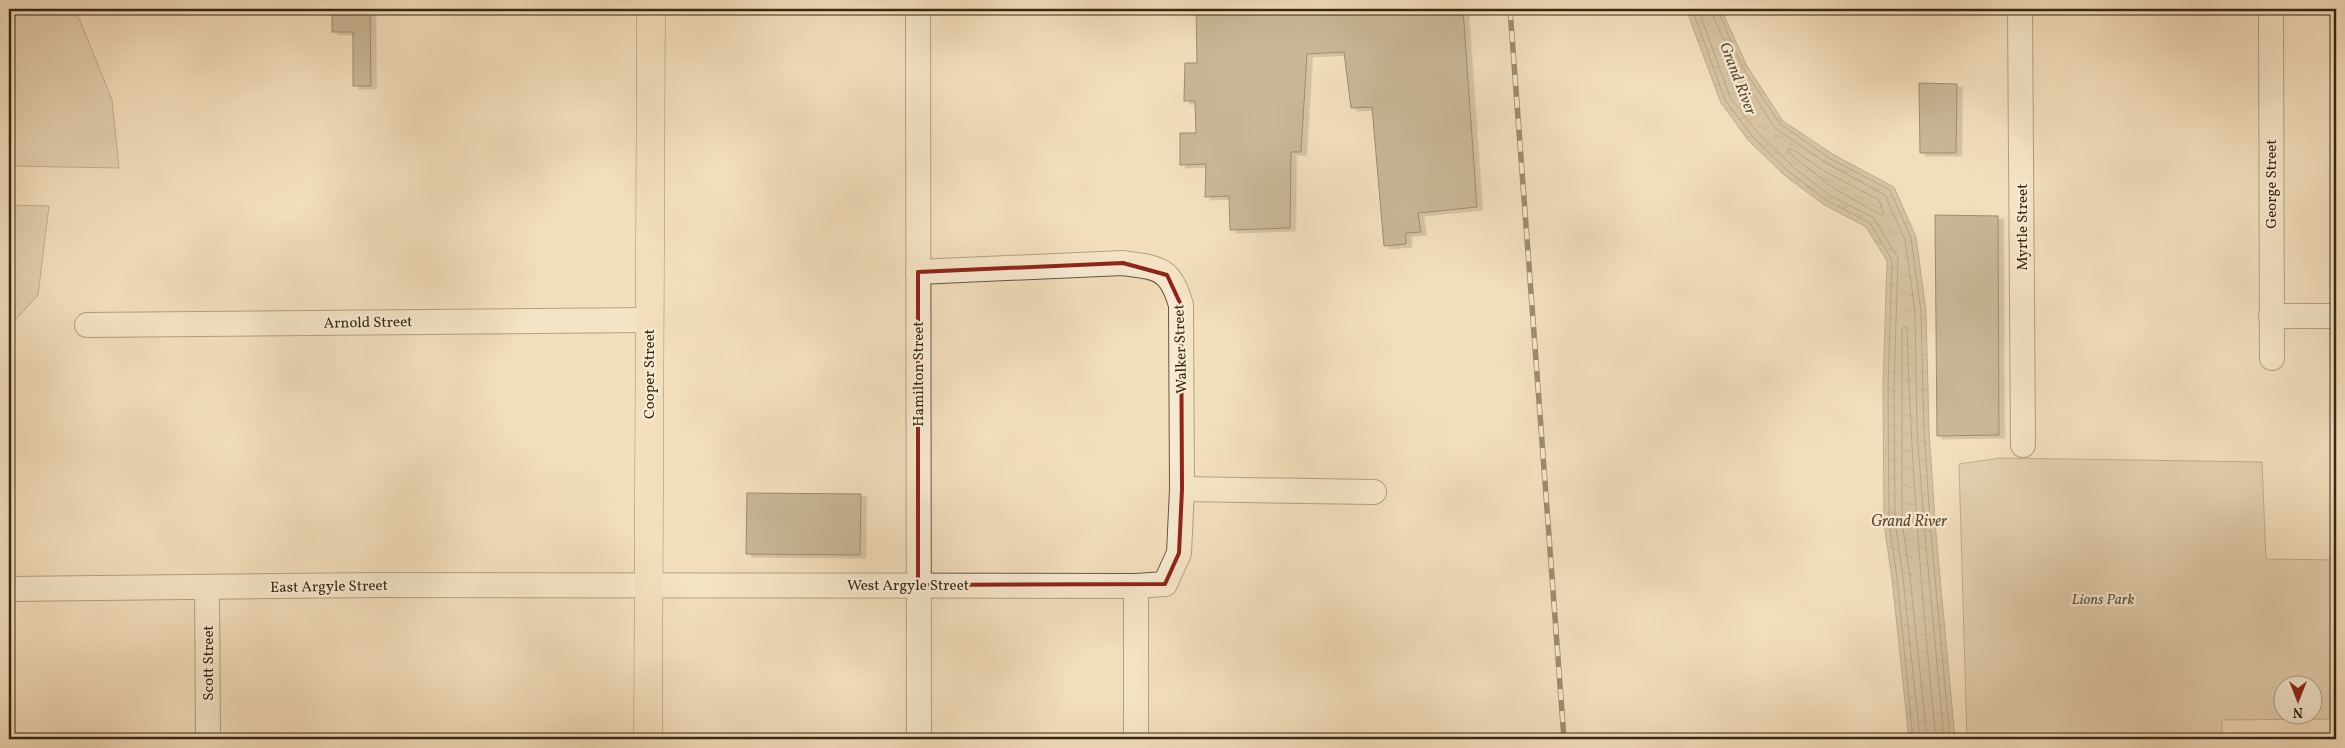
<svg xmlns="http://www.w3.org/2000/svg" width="2345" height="748" font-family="Vollkorn,serif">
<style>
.green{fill:#d3bf9f;stroke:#857458;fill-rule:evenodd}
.water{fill:url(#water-ripples);stroke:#817055}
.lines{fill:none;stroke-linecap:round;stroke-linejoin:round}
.shore{stroke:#75644a;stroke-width:1}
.building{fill:#99876a;stroke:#372812;filter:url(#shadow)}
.minor-casing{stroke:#66563c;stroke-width:26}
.major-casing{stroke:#372812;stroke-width:29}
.minor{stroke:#f7ead3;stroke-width:24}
.major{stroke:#f3debc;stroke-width:28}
.rail-casing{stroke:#372812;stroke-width:5.5}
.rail{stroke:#f7ead3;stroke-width:4;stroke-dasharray:11;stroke-linecap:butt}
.marked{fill:none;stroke:#8f2418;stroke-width:4;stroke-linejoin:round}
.labels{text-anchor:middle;stroke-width:4.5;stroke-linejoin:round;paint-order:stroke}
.street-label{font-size:15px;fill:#372812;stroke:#f7ead3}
.park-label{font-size:15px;font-style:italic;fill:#5e4e35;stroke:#f7ead3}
.water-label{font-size:16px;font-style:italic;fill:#5c4c34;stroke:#f7ead3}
</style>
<defs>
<pattern id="water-ripples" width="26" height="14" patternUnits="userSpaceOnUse" patternTransform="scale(1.25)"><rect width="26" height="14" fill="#b3a082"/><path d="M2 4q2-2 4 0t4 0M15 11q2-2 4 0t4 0" fill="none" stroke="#928269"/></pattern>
<filter id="shadow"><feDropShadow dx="5.5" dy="3" stdDeviation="0" flood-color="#0004"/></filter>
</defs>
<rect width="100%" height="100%" fill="#f3debc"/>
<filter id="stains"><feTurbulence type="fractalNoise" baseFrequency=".004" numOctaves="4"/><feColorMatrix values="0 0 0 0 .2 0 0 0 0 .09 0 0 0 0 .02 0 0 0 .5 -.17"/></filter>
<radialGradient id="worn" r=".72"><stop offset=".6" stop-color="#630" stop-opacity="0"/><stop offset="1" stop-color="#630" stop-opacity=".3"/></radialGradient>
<g class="green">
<path d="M9,9H71L79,18L112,100L119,168L9,166Z"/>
<path d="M9,205L49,206L38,295L9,327Z"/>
<path d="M2000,458L2262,462L2266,559L2336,560V719L2222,720V739H1967L1959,464ZM2282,686H2312V716H2282Z"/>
</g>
<path class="water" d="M1686,9H1721L1747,66L1783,121L1834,155L1894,187L1916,237L1926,311L1929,431L1936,534L1955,739H1909L1892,579L1884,524L1883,386L1887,261L1866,227L1823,204L1784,175L1748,140L1721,103Z"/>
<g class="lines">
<g class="shore">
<path d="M1692,9L1725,100L1752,136L1788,171L1826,200L1870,223L1892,260L1888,386L1889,523L1897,578L1913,739"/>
<path d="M1698,9L1730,97L1757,132L1792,166L1829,195L1874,218L1898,258L1894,386L1895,522L1903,578L1920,739"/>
<path d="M1710,9L1738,71L1775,128L1828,164L1885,195L1905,240L1915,312L1917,431L1925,535L1944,739"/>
<path d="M1717,9L1743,68L1780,124L1831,159L1890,190L1911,238L1921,311L1924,431L1931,534L1950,739"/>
<path d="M1792,149L1824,171L1879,200L1884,214L1881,215L1833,188L1788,152L1789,149Z"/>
<path d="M1927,739L1910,577L1902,522V329L1905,326L1907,329C1911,466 1922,602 1936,739"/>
</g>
</g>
<g class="building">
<path d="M332,9H370L371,86H353V32H332Z"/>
<path d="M1196,9H1463L1477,207L1418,213L1421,232L1406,233V244L1384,246L1372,107L1351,108L1344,52L1307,54L1301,152H1291L1290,228L1230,230L1229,196L1205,197L1206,164L1180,165V133H1196L1195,101H1184L1185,63H1197Z"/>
<path d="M1919,83L1957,84L1956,153H1920Z"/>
<path d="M1935,215L1998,216L1999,435L1937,436Z"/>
<path d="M747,493L861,494L860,555L746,554Z"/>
</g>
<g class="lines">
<defs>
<g id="minor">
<path d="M918,9L919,739"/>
<path d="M2020,9L2023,445"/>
<path d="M2271,9L2272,358"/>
<path d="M2271,316H2336"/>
<path d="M87,325L649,320"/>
<path d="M1182,489L1374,492"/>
<path d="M207,588L208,739"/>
<path d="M9,589L380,585L1136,586L1165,584L1179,553L1182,489L1181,305C1170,268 1160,268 1123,263L918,272"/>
<path d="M1136,739V586"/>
</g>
<path id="major" d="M648,739L651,9"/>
</defs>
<use href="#minor" class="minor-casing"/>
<use href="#major" class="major-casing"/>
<use href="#minor" class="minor"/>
<use href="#major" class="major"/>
<defs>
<path id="rail" d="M1510,9L1564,739"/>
</defs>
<use href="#rail" class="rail-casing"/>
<use href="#rail" class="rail"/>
</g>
<path d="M0 0H2345V748H0ZM1123,263L1167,275L1181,305L1182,489L1179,553L1165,584L918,585V272Z" fill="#f3debc" fill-opacity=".55" fill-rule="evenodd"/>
<path class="marked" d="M1123,263L1167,275L1181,305L1182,489L1179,553L1165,584L918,585V272Z"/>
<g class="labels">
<g class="street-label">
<text transform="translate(2271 184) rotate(-90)" y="5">George Street</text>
<text transform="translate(2022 227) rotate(-90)" y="5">Myrtle Street</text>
<text transform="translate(368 322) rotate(-1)" y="5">Arnold Street</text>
<text transform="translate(1180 349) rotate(-92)" y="5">Walker Street</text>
<text transform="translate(649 374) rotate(-90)" y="5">Cooper Street</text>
<text transform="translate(918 374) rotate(-90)" y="5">Hamilton Street</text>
<text x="908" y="590">West Argyle Street</text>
<text transform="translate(329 586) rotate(-1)" y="5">East Argyle Street</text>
<text transform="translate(208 663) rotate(-90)" y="5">Scott Street</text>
</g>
<g class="park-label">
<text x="2103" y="604">Lions Park</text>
</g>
<g class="water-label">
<text transform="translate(1739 78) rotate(69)" y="6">Grand River</text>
<text x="1909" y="526">Grand River</text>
</g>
</g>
<rect width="2345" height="748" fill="none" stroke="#f3debc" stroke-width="30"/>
<rect x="10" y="10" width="2325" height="728" fill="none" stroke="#372812" stroke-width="2.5"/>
<rect x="15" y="15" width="2315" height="718" fill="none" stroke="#372812"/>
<g transform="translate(2298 700) rotate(180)"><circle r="24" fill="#f7ead3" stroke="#aa9c86"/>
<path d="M0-4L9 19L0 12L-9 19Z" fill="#8f2418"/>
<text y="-8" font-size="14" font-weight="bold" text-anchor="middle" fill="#372812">N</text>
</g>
<rect width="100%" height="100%" filter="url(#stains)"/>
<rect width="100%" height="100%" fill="url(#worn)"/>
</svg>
